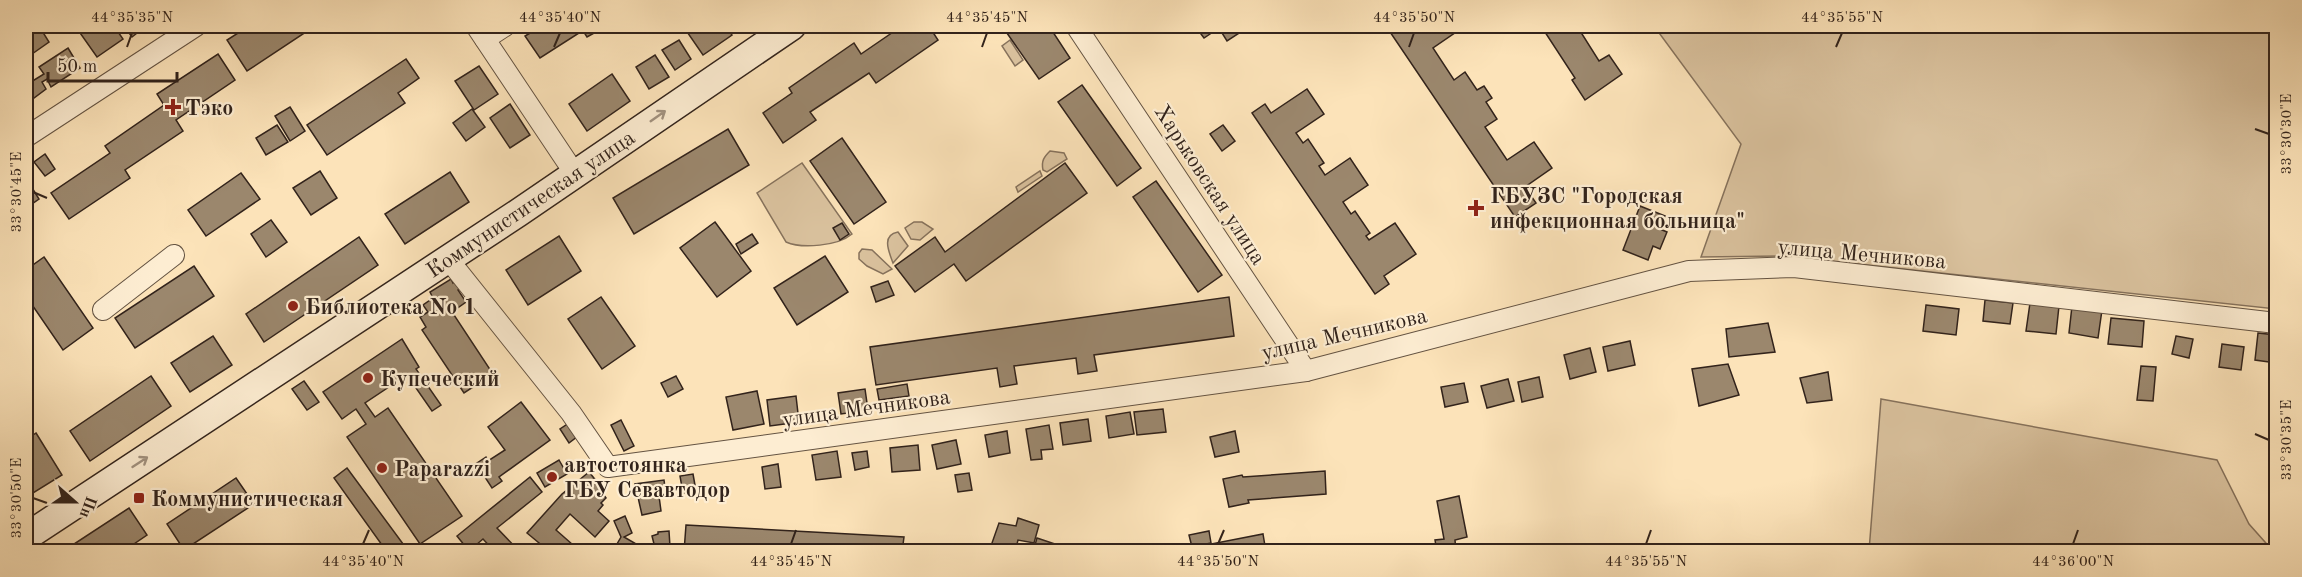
<svg xmlns="http://www.w3.org/2000/svg" width="2302" height="577" font-family="'Old Standard TT',serif">
<style>
.green{fill:#dac29e;stroke:#86725c;stroke-width:1.5}
.building{fill:#9b876d;stroke:#32231b;stroke-width:1.5}
.lines{fill:none;stroke-linecap:round;stroke-linejoin:round}
.street-casing{stroke:#645342;stroke-width:22}
.secondary-casing{stroke:#32231b;stroke-width:30}
.street{stroke:#fdedd2;stroke-width:20}
.secondary{stroke:#fdedd2;stroke-width:27}
.oneway{stroke:#a29280}
.ticks{fill:none;stroke:#32231b;stroke-width:2}
.poi-dot{fill:#8f2418;stroke:#fdedd2;stroke-width:2}
.labels{text-anchor:middle;stroke-width:4.5;stroke-linejoin:round;paint-order:stroke}
.poi-label{font-size:22px;font-weight:bold;fill:#32231b;stroke:#fdedd2;text-anchor:start}
.street-label{font-size:22px;fill:#32231b;stroke:#fdedd2}
.neatline{fill:none;stroke:#32231b;stroke-width:2}
.ticks-label{font-size:15px;text-anchor:middle;fill:#32231b}
</style>
<rect width="100%" height="100%" fill="#fce3b9"/>
<filter id="stains"><feTurbulence type="fractalNoise" baseFrequency=".00333" numOctaves="4"/><feColorMatrix values="0 0 0 0 .2 0 0 0 0 .09 0 0 0 0 .02 0 0 0 .5 -.17"/></filter>
<radialGradient id="worn" r=".72"><stop offset=".6" stop-color="#630" stop-opacity="0"/><stop offset="1" stop-color="#630" stop-opacity=".3"/></radialGradient>
<g class="green">
<path d="M1654,26H2276V309L1782,256L1701,257L1741,144Z"/>
<path d="M1010,40L1023,60L1015,66L1002,46Z"/>
<path d="M1050,151L1064,153L1067,159L1047,172L1043,170C1041,161 1044,157 1050,151Z"/>
<path d="M802,163L852,234C838,246 802,249 786,242L757,193Z"/>
<path d="M1040,171L1042,176L1018,192L1016,187Z"/>
<path d="M914,222H922L933,229L920,240L911,239L905,228Z"/>
<path d="M898,232L908,246L893,263C889,252 881,235 898,232Z"/>
<path d="M862,249L872,250L892,269L883,274L867,266L859,259V253Z"/>
<path d="M1881,399L2217,460L2249,524L2273,551H1869Z"/>
</g>
<g class="building">
<path d="M39,26L49,42L32,54L26,44V35Z"/>
<path d="M85,26L92,32L101,26H114L123,39L97,57L78,30Z"/>
<path d="M124,26H146L132,37Z"/>
<path d="M249,26H315L247,71L227,40Z"/>
<path d="M542,26H574L579,33L540,58L525,36Z"/>
<path d="M580,26H605V27L587,37Z"/>
<path d="M683,26H726L732,35L703,55Z"/>
<path d="M902,26H947L934,34L938,40L876,83L869,73L810,112L816,120L783,143L763,113L792,93L789,88L854,43L861,54Z"/>
<path d="M1002,26H1049L1070,58L1039,79Z"/>
<path d="M1195,26H1250L1227,41L1219,28L1204,38Z"/>
<path d="M1386,26H1456L1459,30L1433,48L1454,80L1465,72L1477,90L1484,86L1492,98L1486,102L1497,119L1485,127L1507,160L1534,142L1552,168L1525,187L1536,203L1515,217Z"/>
<path d="M1541,26H1577L1599,61L1609,55L1622,74L1585,100L1572,80L1575,78Z"/>
<path d="M679,40L691,59L675,70L662,50Z"/>
<path d="M68,48L80,68L51,87L47,79L42,82L46,89L26,104V85L44,74L39,67Z"/>
<path d="M218,54L235,80L176,120L183,131L125,170L130,178L69,219L51,193L110,153L105,146L164,105L157,94Z"/>
<path d="M655,55L669,77L649,89L636,67Z"/>
<path d="M406,59L419,78L398,93L405,103L327,155L307,125Z"/>
<path d="M479,66L498,94L474,110L455,81Z"/>
<path d="M612,74L630,101L587,131L569,104Z"/>
<path d="M1082,85L1141,168L1117,186L1058,102Z"/>
<path d="M1307,89L1324,114L1296,133L1303,143L1308,139L1324,163L1319,166L1325,175L1350,158L1368,185L1343,202L1351,214L1355,211L1370,233L1366,236L1369,240L1395,223L1416,254L1384,276L1389,284L1375,294L1252,113L1265,104L1271,113Z"/>
<path d="M510,104L530,135L510,148L490,118Z"/>
<path d="M290,107L305,131L290,141L275,116Z"/>
<path d="M472,109L485,127L466,141L453,123Z"/>
<path d="M277,125L288,142L266,155L256,138Z"/>
<path d="M1223,125L1235,141L1222,151L1210,134Z"/>
<path d="M728,129L749,165L634,234L613,198Z"/>
<path d="M842,138L886,202L854,224L810,161Z"/>
<path d="M45,154L55,169L45,176L34,162Z"/>
<path d="M1065,163L1087,193L966,281L954,264L915,292L895,266L935,237L945,252Z"/>
<path d="M320,171L337,198L311,215L293,188Z"/>
<path d="M450,172L469,202L405,244L385,214Z"/>
<path d="M241,173L260,199L206,236L188,210Z"/>
<path d="M26,178L39,199L26,208Z"/>
<path d="M1156,181L1222,275L1198,292L1133,197Z"/>
<path d="M1640,206L1665,216L1660,229L1667,232L1660,249L1653,246L1648,260L1623,250Z"/>
<path d="M271,220L287,242L266,257L251,234Z"/>
<path d="M715,222L751,271L717,297L680,248Z"/>
<path d="M842,223L849,234L840,240L833,228Z"/>
<path d="M752,234L758,243L741,254L736,244Z"/>
<path d="M559,236L581,271L528,305L506,270Z"/>
<path d="M359,237L378,265L264,342L246,314Z"/>
<path d="M825,256L848,292L797,325L774,288Z"/>
<path d="M44,257L93,328L63,350L26,296V270Z"/>
<path d="M194,266L214,296L135,348L115,318Z"/>
<path d="M451,279L453,283L456,280L461,288L458,290L466,302L452,312L493,374L464,393L422,330L426,327L420,317L428,312L423,305L433,298L430,292Z"/>
<path d="M888,281L894,295L876,302L871,287Z"/>
<path d="M601,297L635,346L602,369L568,319Z"/>
<path d="M1229,297L1234,336L1094,355L1097,371L1078,374L1076,358L1014,366L1017,384L1000,387L997,368L876,385L870,347Z"/>
<path d="M1985,300L2013,303L2010,324L1983,321Z"/>
<path d="M2030,303L2059,306L2056,334L2026,331Z"/>
<path d="M1926,305L1959,309L1956,335L1923,331Z"/>
<path d="M2072,306L2102,310L2098,338L2069,333Z"/>
<path d="M2111,318L2144,321L2142,347L2108,344Z"/>
<path d="M1768,323L1775,352L1729,357L1726,329Z"/>
<path d="M2258,333L2276,335V363L2255,360Z"/>
<path d="M213,336L232,365L190,392L171,363Z"/>
<path d="M2176,336L2193,339L2189,358L2172,354Z"/>
<path d="M402,339L419,367L416,369L441,405L432,411L407,375L365,403L375,417L388,408L462,516L420,544L347,437L366,424L356,409L342,419L323,392Z"/>
<path d="M1630,341L1635,365L1608,371L1603,347Z"/>
<path d="M2222,344L2244,347L2241,370L2219,367Z"/>
<path d="M1590,348L1596,372L1570,379L1564,355Z"/>
<path d="M1728,364L1739,395L1699,406L1692,369Z"/>
<path d="M2141,366L2156,367L2153,401L2137,400Z"/>
<path d="M1828,372L1832,400L1807,403L1800,378Z"/>
<path d="M151,376L171,406L90,461L70,431Z"/>
<path d="M676,376L683,389L668,397L661,383Z"/>
<path d="M1539,377L1543,397L1522,402L1518,382Z"/>
<path d="M1508,379L1514,401L1487,408L1481,386Z"/>
<path d="M304,381L319,402L307,410L292,389Z"/>
<path d="M1464,383L1468,402L1445,407L1441,387Z"/>
<path d="M907,384L909,396L879,400L877,389Z"/>
<path d="M865,389L868,410L841,414L838,393Z"/>
<path d="M757,391L764,424L733,430L726,397Z"/>
<path d="M796,396L799,422L770,426L767,400Z"/>
<path d="M521,402L550,440L499,477L502,481L492,488L483,474L478,477L471,467L486,457L488,461L505,450L488,427Z"/>
<path d="M1163,409L1166,432L1137,435L1134,412Z"/>
<path d="M1130,412L1134,434L1109,438L1106,416Z"/>
<path d="M1088,419L1091,441L1063,445L1060,423Z"/>
<path d="M621,420L634,446L624,451L611,425Z"/>
<path d="M569,423L578,436L569,443L560,429Z"/>
<path d="M1049,425L1053,449L1041,450L1042,459L1031,460L1026,429Z"/>
<path d="M1007,431L1010,453L989,457L985,435Z"/>
<path d="M1235,431L1239,452L1215,457L1210,437Z"/>
<path d="M36,433L62,475L33,493L26,481V440Z"/>
<path d="M956,440L961,464L937,469L932,445Z"/>
<path d="M918,445L920,470L892,472L890,448Z"/>
<path d="M837,451L841,477L816,480L812,455Z"/>
<path d="M867,451L869,467L855,470L852,453Z"/>
<path d="M559,460L567,474L545,487L537,473Z"/>
<path d="M778,464L781,487L765,489L762,467Z"/>
<path d="M347,468L409,552H387L334,478Z"/>
<path d="M1325,471L1326,494L1248,500L1249,503L1229,507L1223,479L1242,475L1243,477Z"/>
<path d="M589,472L602,488L600,490L606,498L601,503L603,505L598,511L609,521L595,537L570,514L556,530L581,552H550L527,533L562,494Z"/>
<path d="M969,473L972,490L958,492L955,475Z"/>
<path d="M693,474L696,491L683,493L680,476Z"/>
<path d="M530,477L542,492L497,528L520,552H495L483,539L469,551L457,536Z"/>
<path d="M236,478L254,504L184,550L167,524Z"/>
<path d="M664,480L666,495L659,496L661,511L642,515L635,484Z"/>
<path d="M1459,496L1467,537L1455,540L1456,552H1437L1435,540L1444,539L1437,501Z"/>
<path d="M129,508L147,535L122,552H79L74,544Z"/>
<path d="M625,516L632,533L624,537L638,545L635,552H621L623,548L617,544L621,537L614,521Z"/>
<path d="M1018,518L1039,525L1034,543L1018,540L1015,552H993L992,543L999,523L1016,526Z"/>
<path d="M686,525L904,537L902,552H684Z"/>
<path d="M669,531L670,547L675,548L674,552H656L652,536L658,534V532Z"/>
<path d="M1209,531L1211,543L1192,547L1189,535Z"/>
<path d="M1263,534L1266,552H1213L1211,544Z"/>
<path d="M1037,538L1076,551V552H1033Z"/>
<path d="M357,544L362,552H346Z"/>
<path d="M1420,545L1421,552H1405L1404,547Z"/>
<path d="M1843,546L1844,552H1800Z"/>
</g>
<g class="lines">
<defs>
<g id="street">
<path d="M476,26L575,174"/>
<path d="M1076,26L1306,371"/>
<path d="M485,39L505,26"/>
<path d="M26,137L196,26"/>
<path d="M448,259L571,413L608,467L1306,371L1689,271L1794,267L2276,323"/>
<path d="M103,310L174,255"/>
</g>
<path id="secondary" d="M26,537L518,213L792,26"/>
</defs>
<use href="#street" class="street-casing"/>
<use href="#secondary" class="secondary-casing"/>
<use href="#street" class="street"/>
<use href="#secondary" class="secondary"/>
</g>
<defs><path id="oneway-shaft" d="M-6 0H5M1.5-3L5.5 0L1.5 3" fill="none" stroke-width="1.6" stroke-linecap="round" stroke-linejoin="round" transform="scale(1.5)"/></defs>
<g class="oneway">
<use href="#oneway-shaft" transform="translate(658 116) rotate(-35)"/>
<use href="#oneway-shaft" transform="translate(140 462) rotate(-33)"/>
</g>
<path class="ticks" d="M127,47L132,33M554,47L560,33M982,47L987,33M1409,47L1414,33M1836,47L1842,33M2255,129L2269,134M33,192L47,198M2255,434L2269,440M33,498L47,503M363,544L369,530M791,544L796,530M1218,544L1224,530M1646,544L1651,530M2073,544L2078,530"/>
<g class="poi-dot">
<path d="M170 98h6v6h6v6h-6v6h-6v-6h-6v-6h6z"/>
<path d="M1473 199h6v6h6v6h-6v6h-6v-6h-6v-6h6z"/>
<circle cx="293" cy="306" r="6"/>
<circle cx="368" cy="378" r="6"/>
<circle cx="382" cy="468" r="6"/>
<circle cx="552" cy="477" r="6"/>
<rect x="133" y="492" width="12" height="12" rx="3"/>
</g>
<g class="labels">
<g class="poi-label">
<text x="185" y="115">Тэко</text>
<text x="1490" y="203">ГБУЗС "Городская<tspan x="1490" dy="25">инфекционная больница"</tspan></text>
<text x="305" y="314">Библиотека No 1</text>
<text x="380" y="386">Купеческий</text>
<text x="564" y="472">автостоянка<tspan x="564" dy="25">ГБУ Севавтодор</tspan></text>
<text x="394" y="476">Paparazzi</text>
<text x="151" y="506">Коммунистическая</text>
</g>
<g class="street-label">
<text transform="translate(1211 184) rotate(57)" y="8">Харьковская улица</text>
<text transform="translate(530 203) rotate(-34)" y="8">Коммунистическая улица</text>
<text transform="translate(1862 253) rotate(5)" y="8">улица Мечникова</text>
<text transform="translate(1344 333) rotate(-13)" y="8">улица Мечникова</text>
<text transform="translate(866 407) rotate(-8)" y="8">улица Мечникова</text>
</g>
</g>
<rect width="2302" height="577" fill="none" stroke="#fce3b9" stroke-width="66"/>
<g transform="translate(75 502) rotate(111)" stroke="#fdedd2" stroke-width="4.5" paint-order="stroke">
<path d="M0-4.5L10 22L0 15L-10 22Z" fill="#32231b"/>
<text y="-9" font-size="16" font-weight="bold" text-anchor="middle" fill="#32231b">Пн</text>
</g>
<path d="M48 72v9h129v-9" fill="none" stroke="#32231b" stroke-width="3"/>
<text x="57" y="72" font-size="18" fill="#32231b" stroke="#fdedd2" stroke-width="4.5" paint-order="stroke">50 m</text>
<rect x="33" y="33" width="2236" height="511" class="neatline"/>
<g class="ticks-label">
<text x="132" y="22">44°35'35"N</text>
<text x="560" y="22">44°35'40"N</text>
<text x="987" y="22">44°35'45"N</text>
<text x="1414" y="22">44°35'50"N</text>
<text x="1842" y="22">44°35'55"N</text>
<text transform="translate(2286 134) rotate(-90)" y="5">33°30'30"E</text>
<text transform="translate(16 192) rotate(-90)" y="5">33°30'45"E</text>
<text transform="translate(2286 440) rotate(-90)" y="5">33°30'35"E</text>
<text transform="translate(16 498) rotate(-90)" y="5">33°30'50"E</text>
<text x="363" y="566">44°35'40"N</text>
<text x="791" y="566">44°35'45"N</text>
<text x="1218" y="566">44°35'50"N</text>
<text x="1646" y="566">44°35'55"N</text>
<text x="2073" y="566">44°36'00"N</text>
</g>
<rect width="100%" height="100%" filter="url(#stains)"/>
<rect width="100%" height="100%" fill="url(#worn)"/>
</svg>
